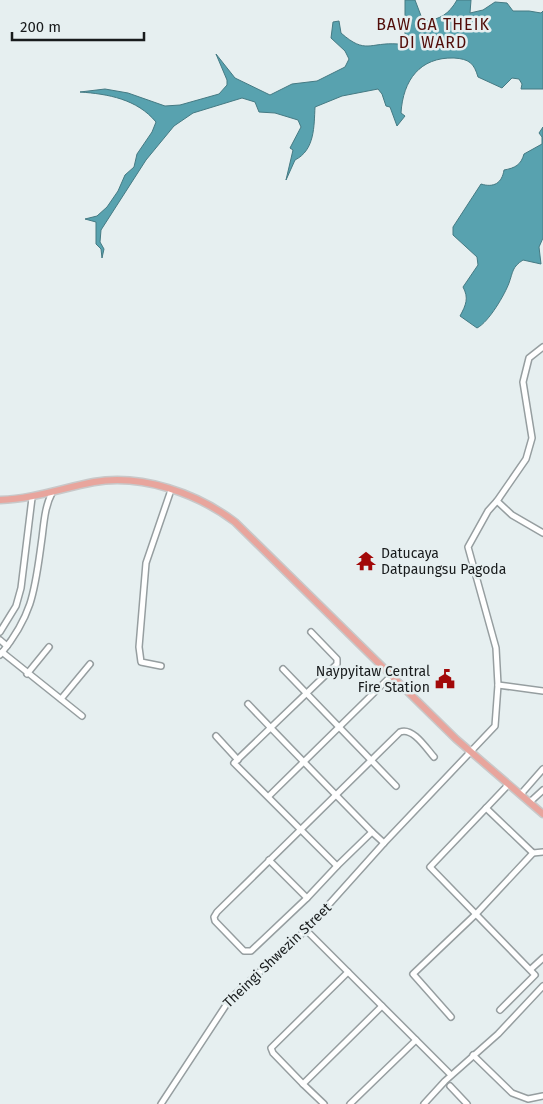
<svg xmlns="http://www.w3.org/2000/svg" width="543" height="1104" font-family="'Fira Sans',sans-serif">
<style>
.water{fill:#58a2af;stroke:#457a83}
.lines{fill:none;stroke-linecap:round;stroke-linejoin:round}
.minor-casing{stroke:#969ea0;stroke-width:8}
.major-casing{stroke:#c8c8c9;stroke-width:9}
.minor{stroke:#fff;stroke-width:5}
.major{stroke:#e8a59d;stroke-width:6}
.labels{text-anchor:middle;stroke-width:5;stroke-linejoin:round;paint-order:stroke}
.poi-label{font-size:14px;fill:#181b1c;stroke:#e6eff0;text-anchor:start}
.street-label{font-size:14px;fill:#181b1c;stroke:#e6eff0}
.quarter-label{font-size:16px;letter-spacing:1px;fill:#510d09;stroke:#e6eff0}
</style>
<rect width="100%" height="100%" fill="#e6eff0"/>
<g class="water">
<path d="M405,0H415L423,21C440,20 449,14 457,0H471L470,13L483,10L495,2L507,3L513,11H529L541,13L543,11V89H521L522,84L519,79L512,78L502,88L478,77C474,63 469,59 454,58C420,57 403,80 401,113L405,116L397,126L390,107L386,106L382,94L378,89L342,96L315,107C314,126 315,150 295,160L286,180L293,150L290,148L301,127L298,120L275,113L259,112L255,102L242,98L193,113L174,126L146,160L101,230L100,242L104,249L102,258L101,249L96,244V222L85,219L97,216L107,207L118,191L125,175L134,167L137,154L152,132L156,122C137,99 108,94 80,92L105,89L128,93L165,106L180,105L219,94L227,85V80L216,54L235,78L270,95L292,84L317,81L345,67L349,59L345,51L331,38L333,22L339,21L341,33C366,55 369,42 398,44L405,37Z"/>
<path d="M543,127V238L539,247L541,264L523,260C512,267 513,272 509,283C505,294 489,322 477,328L460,316C466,305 469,298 463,287L478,265L477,257L453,235V227L481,184C494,188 502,183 504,170C515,168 521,165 524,154L542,144V137L539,133Z"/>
</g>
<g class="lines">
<defs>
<g id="minor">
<path d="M497,501L512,515L543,533"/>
<path d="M0,632L16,606L21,588L32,498"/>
<path d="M0,640L7,646"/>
<path d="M2,652L82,716"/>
<path d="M0,655C34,614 35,588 42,538C44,522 45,506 52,493"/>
<path d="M161,666L141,662L139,647L146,563L171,490"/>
<path d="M283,669L396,786"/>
<path d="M27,674L49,647"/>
<path d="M498,685L543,691"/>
<path d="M61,699L90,664"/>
<path d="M248,704C289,747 331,790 372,832L337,866L234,763L337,664V659L311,632"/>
<path d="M216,736L238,760"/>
<path d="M521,794L543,769"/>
<path d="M269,796L392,675"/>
<path d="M530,802L543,790"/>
<path d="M486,808L533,853L543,852"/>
<path d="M372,832L384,843"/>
<path d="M269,860L307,898"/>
<path d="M337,866L307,898L251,951H244L215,921L214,917L217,912L400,732C413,727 426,748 434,757"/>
<path d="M531,969L543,958"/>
<path d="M348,972L451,1075"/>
<path d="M500,1010L535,975L430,867L508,785"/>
<path d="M451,1017L413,974L476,914L533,853"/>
<path d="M473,1055L512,1093L528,1099L543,1096"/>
<path d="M303,1084L273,1053L271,1048L348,972L306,930"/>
<path d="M450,1086L467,1104"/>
<path d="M161,1104L230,999L306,930L384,843L495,726L498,685L496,648L468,547L488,511L497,501L526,459L532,438L523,382L529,358L543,347"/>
<path d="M324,1104L303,1084L382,1006"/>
<path d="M350,1104L416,1040"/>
<path d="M424,1104L445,1081L498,1034L543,986"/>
</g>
<path id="major" d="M0,500C33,499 62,488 94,482C142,474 197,493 235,522L456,739L543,814"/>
</defs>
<use href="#minor" class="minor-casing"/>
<use href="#major" class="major-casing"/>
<use href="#minor" class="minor"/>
<use href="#major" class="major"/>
</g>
<defs>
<symbol id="temple-bare" viewBox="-9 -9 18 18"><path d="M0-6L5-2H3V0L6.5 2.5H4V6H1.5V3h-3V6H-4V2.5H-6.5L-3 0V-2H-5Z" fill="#a20909" stroke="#e6eff0" stroke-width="2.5" paint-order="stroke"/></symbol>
<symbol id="civic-bare" viewBox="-9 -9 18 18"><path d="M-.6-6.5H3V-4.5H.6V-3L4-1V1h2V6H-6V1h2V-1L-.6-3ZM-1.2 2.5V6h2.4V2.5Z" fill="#a20909" stroke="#e6eff0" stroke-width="2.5" paint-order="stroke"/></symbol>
</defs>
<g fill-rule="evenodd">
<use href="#temple-bare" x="352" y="547" width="28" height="28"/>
<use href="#civic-bare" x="431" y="665" width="28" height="28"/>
</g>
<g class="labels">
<g class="poi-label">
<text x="381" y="558">Datucaya<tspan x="381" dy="16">Datpaungsu Pagoda</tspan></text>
<text x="430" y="676" text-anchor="end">Naypyitaw Central<tspan x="430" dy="16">Fire Station</tspan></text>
</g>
<g class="street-label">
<text transform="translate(277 955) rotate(-44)" y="5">Theingi Shwezin Street</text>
</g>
<g class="quarter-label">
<text x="433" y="30">BAW GA THEIK<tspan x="433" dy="18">DI WARD</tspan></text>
</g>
</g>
<path d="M12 32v8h132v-8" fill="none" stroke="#181b1c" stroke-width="2.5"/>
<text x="20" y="32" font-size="15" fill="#181b1c" stroke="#e6eff0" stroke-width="4" paint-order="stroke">200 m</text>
</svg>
